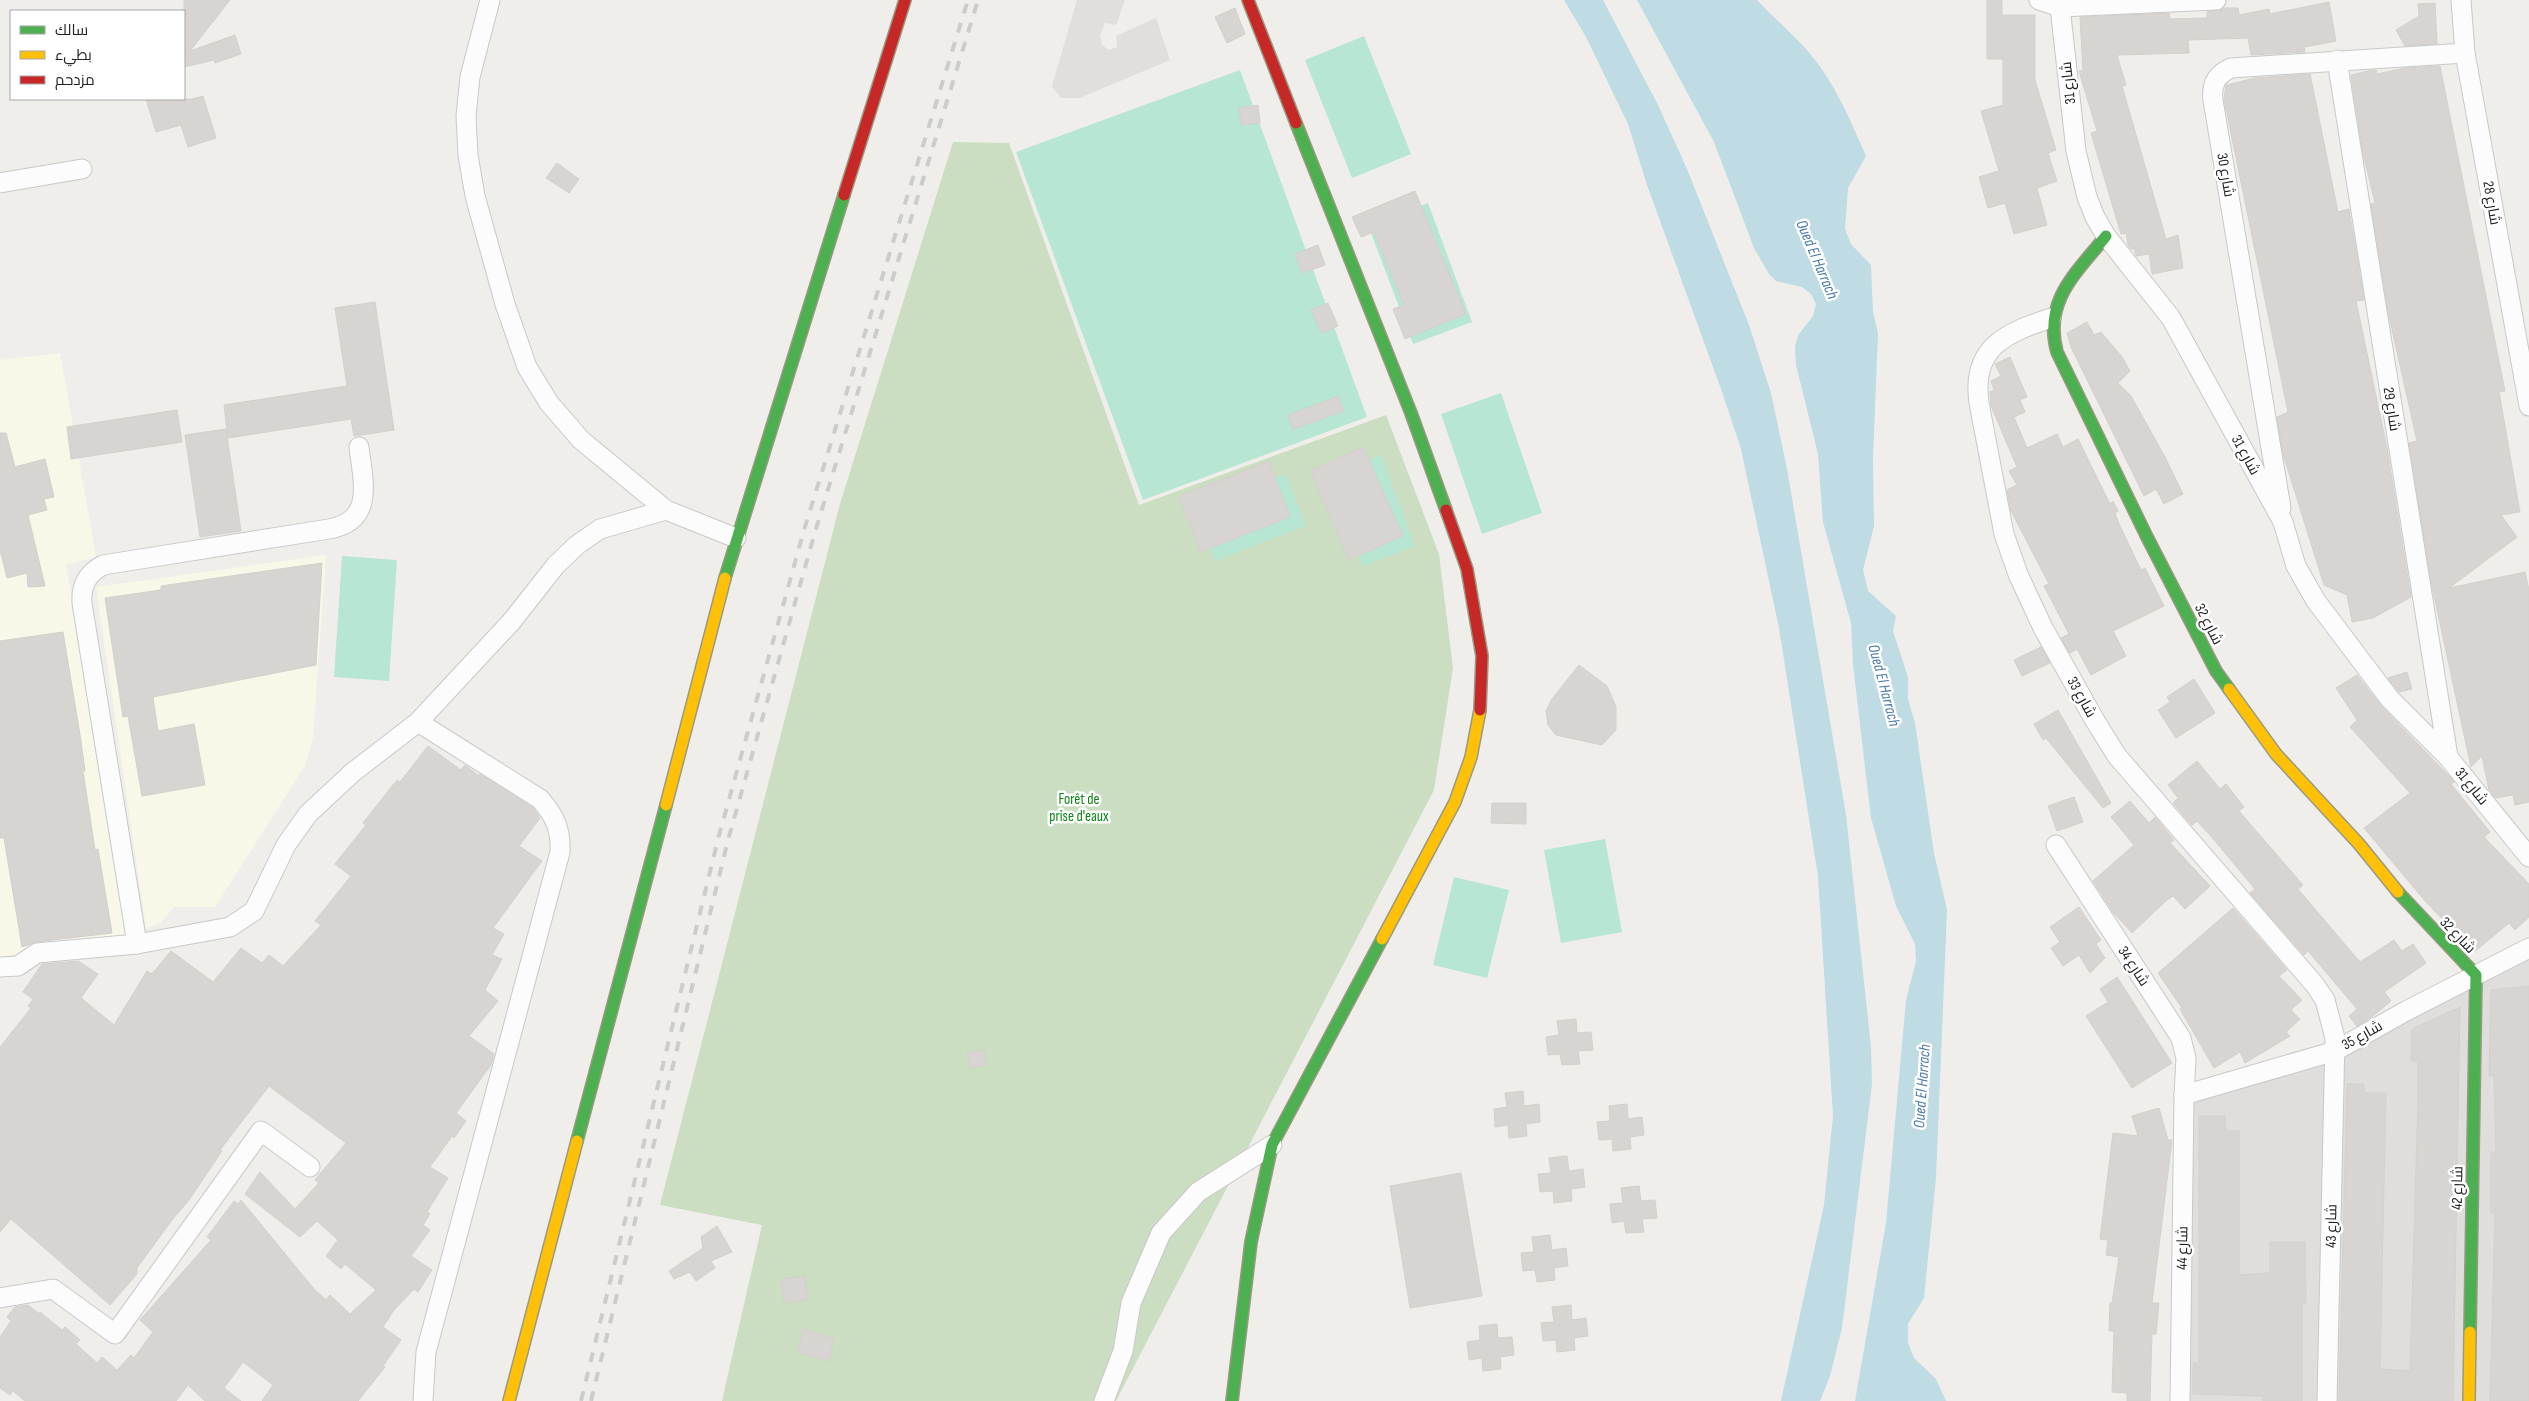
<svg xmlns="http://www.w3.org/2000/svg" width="2529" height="1401" font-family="'Sofia Sans Condensed',Cairo,sans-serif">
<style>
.residential{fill:#dfdedc}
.education{fill:#f8f7e8}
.forest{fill:#cbdec1}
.pitch{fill:#b7e6d2}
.parking{fill:#e0dfde}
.water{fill:#bfdbe3}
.building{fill:#d7d4d2;stroke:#d3d0cc}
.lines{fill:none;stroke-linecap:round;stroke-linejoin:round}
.street-casing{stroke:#c9c8c7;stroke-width:21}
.fast-casing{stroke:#999a82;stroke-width:14}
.slow-casing{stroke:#999a82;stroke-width:14}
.jam-casing{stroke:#999a82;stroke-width:14}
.street{stroke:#fdfcfc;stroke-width:19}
.fast{stroke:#4caf50;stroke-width:11}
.slow{stroke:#ffc107;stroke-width:11}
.jam{stroke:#c62828;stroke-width:11}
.rail{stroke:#ccc;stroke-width:4;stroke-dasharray:10 10;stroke-linecap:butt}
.labels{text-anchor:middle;stroke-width:5;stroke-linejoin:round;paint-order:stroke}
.street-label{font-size:15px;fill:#222;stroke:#fff}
.park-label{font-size:15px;fill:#0c8416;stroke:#fff}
.water-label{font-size:16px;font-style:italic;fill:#4a7aab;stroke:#fff}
</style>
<rect width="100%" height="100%" fill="#f0eeeb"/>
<path class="residential" d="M2529,947V1401H2173L2176,1107L2404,1012Z"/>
<g class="education">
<path d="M60,353L96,557L66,565L131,943L0,964V360Z"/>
<path d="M326,555L313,738L305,766L215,907H174L161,923L146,928L96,587Z"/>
</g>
<path class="forest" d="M953,142L1009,143L1139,505L1386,415L1439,554L1453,668L1434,790L1116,1401H722L762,1225L660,1205L840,504Z"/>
<g class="pitch">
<path d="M1364,36L1411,154L1352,178L1305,60Z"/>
<path d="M1240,70L1367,417L1143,500L1016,152Z"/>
<path d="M1428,203L1472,322L1413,344L1368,225Z"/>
<path d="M1501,393L1542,513L1482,534L1441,414Z"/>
<path d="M1381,455L1415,546L1363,566L1329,475Z"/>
<path d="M1286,474L1306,526L1215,561L1196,509Z"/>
<path d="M342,556L397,560L389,681L334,677Z"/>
<path d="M1605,839L1622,932L1561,943L1544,850Z"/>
<path d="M1454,877L1509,890L1487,978L1433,965Z"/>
</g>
<path class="parking" d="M1077,0H1125L1116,25L1105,23L1100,36L1102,45L1109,50L1117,47L1116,36L1156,18L1170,60L1080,98H1061L1052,86Z"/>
<g class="water">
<path d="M1564,0H1603L1658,105L1687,169L1749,325L1771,393L1787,469L1846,815L1871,1047L1872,1084L1842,1328L1830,1376L1820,1401H1781L1824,1205L1833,1116L1818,876L1779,628L1741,449L1721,389L1647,185L1628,124L1586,37Z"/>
<path d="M1637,0H1757C1773,17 1790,32 1806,49C1833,79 1850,119 1866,156L1848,188L1845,229L1851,244L1871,265L1873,312L1878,333L1873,458L1874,526L1863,570L1868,591L1896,616L1893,631L1908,677V699L1915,723L1934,853L1947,910L1936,1178L1924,1298L1908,1324V1343L1914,1358L1936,1379L1946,1401H1855L1886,1223L1906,1000L1916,961L1915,944L1896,906L1871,818L1853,665L1851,623L1823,522L1818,454L1796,365L1795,346L1799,334L1813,316L1816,304L1811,294L1802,287L1776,281L1769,274L1754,248L1714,142Z"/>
</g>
<g class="building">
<path d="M184,0H230L190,51L235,35L241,54L215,63L214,60L184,67Z"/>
<path d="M1987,0H2002V15H2035V80L2056,150L2048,153L2057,181L2037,188L2047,225L2014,234L2005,203L1988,208L1979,177L1999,171L1981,111L2003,105V59H1987Z"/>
<path d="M2329,2L2336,41L2304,47L2305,52L2251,55L2248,38L2188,40L2189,53L2117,55L2126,85L2122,86L2166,239L2178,235L2183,268L2152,274L2149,254L2136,256L2134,249H2131L2128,245L2126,233L2121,234L2091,133L2097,131L2079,71L2083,70L2080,17L2169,13L2170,19L2207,18V12L2223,8H2238L2239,15L2269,9L2270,14Z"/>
<path d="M2435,3L2437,44L2405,46L2396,30L2419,16L2418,4Z"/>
<path d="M1235,8L1245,34L1227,43L1215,17Z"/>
<path d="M2440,66L2505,391L2499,392L2520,512L2501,515L2517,537L2449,588L2525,572L2529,590V802L2515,805L2513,795L2496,798L2489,790L2482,756L2471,767L2432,586L2409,443L2417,441L2389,316L2371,204L2375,203L2363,153L2351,75L2372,70H2376L2377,74L2405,68Z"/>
<path d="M2310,74L2338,212L2349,209L2364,300L2356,301L2387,448L2411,597L2373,618L2352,622L2347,595L2324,585L2283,454L2277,417L2288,412L2224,99L2226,85L2255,78Z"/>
<path d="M203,96L216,138L188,147L181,125L156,132L146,99H193Z"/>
<path d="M1258,105L1260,123L1241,125L1239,108Z"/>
<path d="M557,163L579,179L569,193L546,178Z"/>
<path d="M1415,191L1466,314L1405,339L1393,309L1404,305L1374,232L1361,237L1352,217Z"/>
<path d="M1318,245L1325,265L1302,273L1295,254Z"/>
<path d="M375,302L394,430L354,436L351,419L228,438L224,405L347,386L335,308Z"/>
<path d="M1328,303L1338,326L1321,333L1311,310Z"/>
<path d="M2087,322L2094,335L2101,332L2122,357L2130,371L2118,383L2131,396L2165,457L2183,494L2164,504L2156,489L2144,496L2071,347L2067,333Z"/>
<path d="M2010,357L2027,397L2020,400L2025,412L2014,417L2027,448L2057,434L2063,447L2078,439L2110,504L2113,501L2118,511L2115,513L2119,524L2141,570L2145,568L2164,606L2113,631L2126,656L2091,675L2077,649L2070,653L2061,638L2069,634L2044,586L2049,584L2011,511L2007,490L2017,485L2009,471L2017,467L1991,406L1990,392L1994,390L1991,381L2001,376L1995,364Z"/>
<path d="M1339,396L1344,411L1293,429L1288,415Z"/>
<path d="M177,410L182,442L71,459L67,427Z"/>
<path d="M226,429L241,531L200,537L185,435Z"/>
<path d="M0,433H6L15,467L45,459L54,497L44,499L47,510L28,515L45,586L28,587L27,573L7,578L0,550Z"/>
<path d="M1363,447L1403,536L1349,560L1310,471Z"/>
<path d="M1269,461L1290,517L1200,552L1179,496Z"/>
<path d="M322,563L316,665L153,697L158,731L194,724L205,785L142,796L128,716L123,717L105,598L161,590V586Z"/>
<path d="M63,632L81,741L85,771H83L95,850L98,849L112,933L36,942L22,947L4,838H0V641Z"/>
<path d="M2041,647L2050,663L2022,676L2014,660Z"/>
<path d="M1579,665L1607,686L1616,707V730L1602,745L1556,735L1548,725L1546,711L1552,699Z"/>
<path d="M2407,672L2412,689L2399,692L2388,678Z"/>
<path d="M2357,675L2382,707L2452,779L2454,782L2451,784L2490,832L2484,837L2529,884V917L2515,930L2509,923L2474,952L2426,902L2364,828L2410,793L2350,727L2357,720L2336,688Z"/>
<path d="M2194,679L2215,713L2176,738L2158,710L2170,702L2167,697Z"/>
<path d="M2058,710L2111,803L2103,808L2046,738L2043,740L2034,724Z"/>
<path d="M428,746L461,770L465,765L479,776L480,774L533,808L540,818L519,846L542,861L493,928L504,934L492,955L502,959L485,990L498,1001L469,1036L494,1054L491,1065L456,1113L466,1121L454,1138L452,1136L430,1167L448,1178L427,1212L430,1214L423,1225L430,1230L411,1256L432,1270L418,1292L414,1289L394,1310L383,1327L401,1340L383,1366L385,1367L358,1401H262L273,1385L243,1362L224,1388L241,1401H205L188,1385L176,1401H25L13,1391L10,1395L0,1388V1337L11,1321L7,1317L15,1307L28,1305L39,1314L40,1312L62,1330L65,1327L80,1340L76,1344L97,1363L102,1357L117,1370L131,1355L134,1358L153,1332L140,1320L211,1240L207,1237L234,1201L238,1204L241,1200L314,1289L326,1300L330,1295L350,1314L376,1290L345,1264L341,1269L326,1256L338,1240L317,1221L300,1237L245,1194L260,1172L295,1209L319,1183L315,1180L346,1143L269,1086L220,1150L222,1151L189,1200L172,1220L137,1268V1274L110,1305L11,1219L0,1232V1047L31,1008L28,1006L33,999L23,992L42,964L78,961L98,974L81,998L114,1025L147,971L152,974L171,951L213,982L241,948L262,963L269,955L283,966L321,925L315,921L351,876L335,864L366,825L363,823L397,780L400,782Z"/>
<path d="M2197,761L2220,789L2226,784L2244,807L2239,811L2303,885L2298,889L2360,962L2394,940L2402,951L2413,944L2426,963L2384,992L2391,1001L2372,1017L2357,1026L2349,1016L2357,1009L2308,951L2304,955L2250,893L2255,889L2210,835L2197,821L2192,825L2173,803L2178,798L2168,785Z"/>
<path d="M2074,797L2083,822L2057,831L2048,806Z"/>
<path d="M2130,801L2149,823L2155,817L2174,840L2170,843L2210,886L2185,909L2173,896L2167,900L2132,933L2113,912L2093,881L2134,845L2111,817Z"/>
<path d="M1492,803H1526V824L1491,823Z"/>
<path d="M2079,907L2101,940L2096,944L2105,958L2090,973L2079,955L2063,966L2051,948L2060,942L2050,927Z"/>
<path d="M2233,908L2287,970L2279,976L2302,1000L2291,1010L2300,1019L2286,1032L2290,1036L2245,1063L2240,1052L2214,1068L2180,1009L2182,1008L2158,973Z"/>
<path d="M2117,977L2172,1063L2132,1088L2086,1016L2108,1002L2100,989Z"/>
<path d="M2529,986V1401H2490L2495,1213H2491V1152H2496L2494,1076H2489L2491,990Z"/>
<path d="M2460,1007L2453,1401H2339L2347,1084H2364V1093H2386L2380,1369L2410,1371L2418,1099V1061H2411L2412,1029Z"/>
<path d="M1576,1019L1577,1033L1591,1032L1593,1050L1578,1051L1580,1064L1562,1065L1560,1054L1548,1055L1546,1037L1559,1035L1557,1021Z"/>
<path d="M984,1050L987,1065L970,1068L967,1053Z"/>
<path d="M1523,1091L1524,1106L1539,1104L1540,1122L1526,1124L1527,1136L1509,1138L1508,1125L1495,1127L1494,1109L1507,1107L1505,1093Z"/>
<path d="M1627,1104L1628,1119L1642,1117L1644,1135L1630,1137L1631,1149L1613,1151L1612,1139L1599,1140L1597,1122L1610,1121L1609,1106Z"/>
<path d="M2159,1108L2168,1140H2172L2152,1303H2159L2156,1334H2152L2150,1401H2127V1393L2112,1392L2114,1331H2109L2110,1303H2112L2119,1257L2106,1255L2108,1240L2100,1239L2113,1133L2138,1136L2132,1116Z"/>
<path d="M2199,1116H2225L2226,1131H2239V1275L2270,1273V1242H2305L2306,1303L2302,1304V1401H2263V1396L2193,1394V1363H2199Z"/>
<path d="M1567,1156L1569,1171L1583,1169L1585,1187L1571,1189L1572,1201L1554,1203L1553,1191L1540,1192L1538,1174L1551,1173L1549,1158Z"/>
<path d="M1461,1173L1482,1296L1410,1308L1390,1186Z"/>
<path d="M1639,1186L1641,1201L1655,1200L1657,1218L1642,1219L1644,1232L1626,1233L1624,1221L1612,1223L1610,1204L1623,1203L1621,1188Z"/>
<path d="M717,1226L732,1252L711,1261L715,1268L696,1281L690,1272L674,1279L669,1271L703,1248L701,1237Z"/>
<path d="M1550,1235L1552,1250L1566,1248L1568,1266L1554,1268L1555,1280L1537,1282L1535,1270L1523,1271L1521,1253L1534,1252L1532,1237Z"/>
<path d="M805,1276L807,1300L784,1303L781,1279Z"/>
<path d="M1571,1305L1572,1320L1586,1318L1588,1336L1574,1338L1575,1350L1557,1352L1556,1340L1543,1341L1541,1323L1554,1322L1552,1307Z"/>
<path d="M1497,1324L1498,1338L1512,1337L1514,1355L1500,1357L1501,1369L1483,1371L1482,1358L1469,1360L1467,1342L1480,1340L1479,1326Z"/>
<path d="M803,1329L834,1338L829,1361L797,1353Z"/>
</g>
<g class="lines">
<defs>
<g id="street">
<path d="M490,0L470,77L466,116L468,155L475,196L505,304L527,367L549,403L581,440L666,510L736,538"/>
<path d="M2039,0L2060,7L2216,0"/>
<path d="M2461,0L2465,53L2529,406"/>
<path d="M2060,7L2076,151L2087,197L2095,217L2106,236L2171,318L2283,522L2296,566L2316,601L2390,699L2448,757L2529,857"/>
<path d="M2337,60L2448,757"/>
<path d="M0,183L82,169"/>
<path d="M2051,318C2006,333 1971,347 1979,403L2004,534L2018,574L2043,628L2094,719L2117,756L2315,985L2325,1000L2335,1038L2327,1401"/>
<path d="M2281,508L2213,100C2211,84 2217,74 2231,68L2465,53"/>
<path d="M418,722L512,621L556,565L577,545L600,529L666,510"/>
<path d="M2056,845L2181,1038L2186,1058L2184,1095L2180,1401"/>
<path d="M137,944L82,603C81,585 87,574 103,565L329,529C375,521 363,482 359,447"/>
<path d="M0,967L18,966L37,953L137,944L230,927L254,911L286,845L308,814L352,773L418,722L540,799C555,816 561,829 560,852L426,1352L423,1401"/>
<path d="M2184,1095L2335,1051L2406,1011L2529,948"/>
<path d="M0,1298L53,1289L115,1334L261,1131L310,1167"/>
<path d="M1104,1401L1123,1351L1131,1303L1161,1233L1198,1192L1272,1145"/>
</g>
<g id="fast">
<path d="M1296,123L1411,413L1446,510"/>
<path d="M2106,236C2076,273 2043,301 2057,352L2147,537L2216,671L2229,689"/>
<path d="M725,578L844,195"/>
<path d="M2398,892L2476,975L2470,1332"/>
<path d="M577,1141L666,805"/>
<path d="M1232,1401L1251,1242L1272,1145L1382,939"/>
</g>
<g id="slow">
<path d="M2229,689L2276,754L2359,844L2398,892"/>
<path d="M666,805L725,578"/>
<path d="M1382,939L1455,802L1471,757L1480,710"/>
<path d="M509,1401L577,1141"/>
<path d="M2469,1401L2470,1332"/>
</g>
<g id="jam">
<path d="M1248,0L1296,123"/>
<path d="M844,195L905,0"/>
<path d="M1446,510L1467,569L1482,656L1480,710"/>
</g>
</defs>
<use href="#street" class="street-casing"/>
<use href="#fast" class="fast-casing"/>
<use href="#slow" class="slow-casing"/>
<use href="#jam" class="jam-casing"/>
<use href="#street" class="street"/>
<use href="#fast" class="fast"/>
<use href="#slow" class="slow"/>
<use href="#jam" class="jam"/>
<g class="rail">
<path d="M581,1401L718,839L804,530L968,0"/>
<path d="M591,1401L728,840L815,532L978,0"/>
</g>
</g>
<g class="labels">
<g class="street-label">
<text transform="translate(2068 83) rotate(-96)" y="5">شارع 31</text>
<text transform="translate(2226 175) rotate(80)" y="5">شارع 30</text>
<text transform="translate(2492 203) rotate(80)" y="5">شارع 28</text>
<text transform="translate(2392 409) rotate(81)" y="5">شارع 29</text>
<text transform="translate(2246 455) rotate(61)" y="5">شارع 31</text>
<text transform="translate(2209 624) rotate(63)" y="5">شارع 32</text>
<text transform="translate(2082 697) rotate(61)" y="5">شارع 33</text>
<text transform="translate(2472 786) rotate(51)" y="5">شارع 31</text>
<text transform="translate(2458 935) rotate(46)" y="5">شارع 32</text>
<text transform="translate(2134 966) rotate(57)" y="5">شارع 34</text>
<text transform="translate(2362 1035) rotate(-29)" y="5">شارع 35</text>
<text transform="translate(2457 1188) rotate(-89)" y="5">شارع 42</text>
<text transform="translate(2331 1226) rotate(-89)" y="5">شارع 43</text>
<text transform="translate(2182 1248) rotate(-89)" y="5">شارع 44</text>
</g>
<g class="park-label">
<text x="1079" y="804">Forêt de<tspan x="1079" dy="17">prise d'eaux</tspan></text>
</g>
<g class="water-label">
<text transform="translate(1818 259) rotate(67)" y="6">Oued El Harrach</text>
<text transform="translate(1885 685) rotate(75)" y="6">Oued El Harrach</text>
<text transform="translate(1921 1086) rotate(-86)" y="6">Oued El Harrach</text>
</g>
</g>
<rect x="10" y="10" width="175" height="90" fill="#ffffff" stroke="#a7a7a7"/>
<rect x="20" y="26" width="25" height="8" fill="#4caf50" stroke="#a7a7a7"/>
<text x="55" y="35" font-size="15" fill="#222222">سالك</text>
<rect x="20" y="51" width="25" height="8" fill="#ffc107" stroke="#a7a7a7"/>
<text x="55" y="60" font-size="15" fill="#222222">بطيء</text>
<rect x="20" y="76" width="25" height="8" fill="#c62828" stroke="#a7a7a7"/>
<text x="55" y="85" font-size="15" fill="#222222">مزدحم</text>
</svg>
